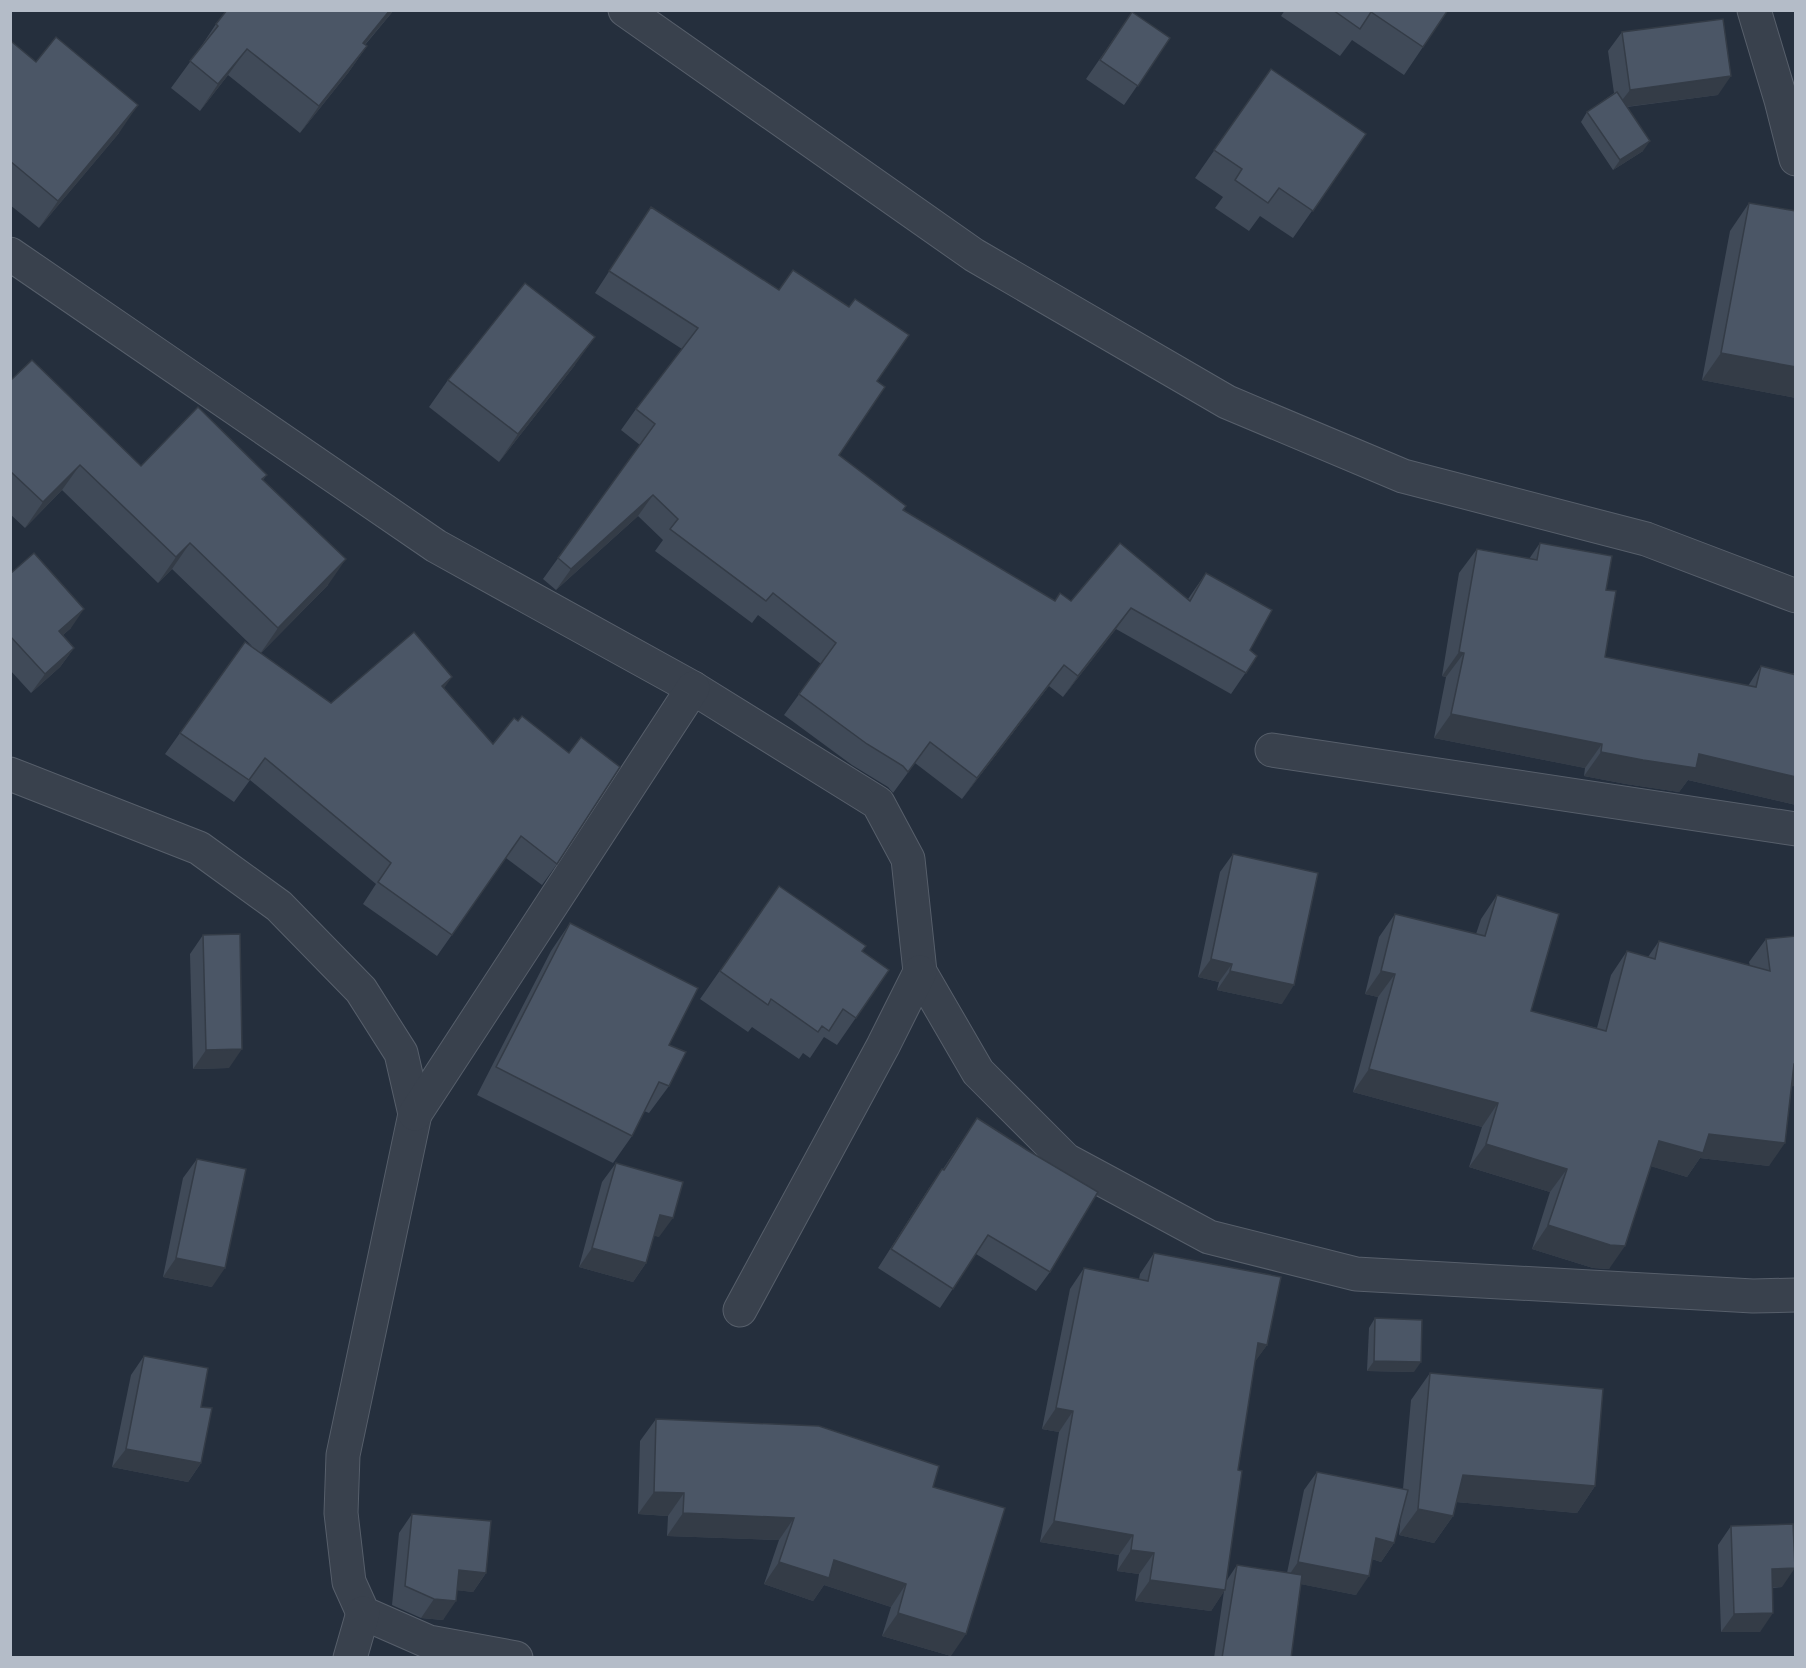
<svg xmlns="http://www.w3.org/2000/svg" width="1806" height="1668" font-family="Inter,sans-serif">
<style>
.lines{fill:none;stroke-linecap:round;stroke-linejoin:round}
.minor-casing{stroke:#575f6b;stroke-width:35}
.minor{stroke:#39414d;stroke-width:33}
.wall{fill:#404a58}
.shaded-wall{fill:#343c47}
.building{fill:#4b5666;stroke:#343c47;stroke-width:1.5}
</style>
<rect width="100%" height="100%" fill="#252f3d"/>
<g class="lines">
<defs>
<g id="minor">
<path d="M625,10L974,255L1227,402L1403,476L1646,539L1796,596"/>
<path d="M1754,10L1781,100L1796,159"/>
<path d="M10,254L436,546L693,688L878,803L908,859L920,972L978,1072L1066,1160L1209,1237L1356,1274L1753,1296L1796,1295"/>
<path d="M1272,750L1796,829"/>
<path d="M10,774L199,848L279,906L361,990L401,1053L415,1114L343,1455L341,1513L349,1582L363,1613L429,1642L516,1658"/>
<path d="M415,1114L693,688"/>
<path d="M740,1310L883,1046L920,972"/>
<path d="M350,1658L363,1613"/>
</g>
</defs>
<use href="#minor" class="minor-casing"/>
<use href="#minor" class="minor"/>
</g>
<g class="wall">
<path d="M394,10L365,45L367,46L348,73L300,133L228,75L200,111L171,88L198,51L216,24Z"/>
<path d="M1285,10H1448L1404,75L1352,40L1340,56L1281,16Z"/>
<path d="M1132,12L1170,38L1124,105L1086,79Z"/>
<path d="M1622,32L1718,95L1627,107L1643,151L1613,170L1581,122L1587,112L1614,93L1608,51Z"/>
<path d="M10,44L119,133L39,228L10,205Z"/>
<path d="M1271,69L1366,134L1293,238L1260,216L1249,231L1215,208L1223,197L1195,178Z"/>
<path d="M1749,203L1796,211V398L1702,380L1730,231Z"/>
<path d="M651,207L877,381L839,455L903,510L1055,601H1071L1188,599L1206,573L1250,650L1257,656L1231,694L1116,629L1063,697L1049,686L962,799L915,763L893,793L888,787L852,765L784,715L821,664L758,615L752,623L655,551L663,540L638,516L556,590L543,579L640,445L621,430L636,409L682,349L595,293Z"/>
<path d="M575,365L499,462L429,407L448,380Z"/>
<path d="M10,381L141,466L267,475L263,480L328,585L261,653L331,703L444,688L557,864L542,885L506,858L437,956L363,904L376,884L250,780L234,802L165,754L245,642L252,646L172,569L158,583L62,490L25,528L10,514Z"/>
<path d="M1540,543L1606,590L1605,657L1748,686L1761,666L1793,674L1796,670V805L1688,780L1679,792L1626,784L1584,776L1585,768L1434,738L1446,677L1442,676L1459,573L1477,549L1529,559Z"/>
<path d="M10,574L71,628L63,635L74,648L60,667L31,693L10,670Z"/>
<path d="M1233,854L1282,1004L1217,990L1219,982L1198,977L1220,872Z"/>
<path d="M779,886L862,951L889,970L837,1045L824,1037L810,1058L803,1053L799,1059L752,1027L748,1032L700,999Z"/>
<path d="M1497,895L1531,1011L1597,1028L1611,975L1627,951L1648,957L1659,941L1750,966L1749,962L1766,939L1796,936V1086H1791L1769,1166L1700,1158L1687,1177L1651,1166L1609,1269L1593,1268L1532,1249L1550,1192L1469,1167L1482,1127L1353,1092L1378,997L1365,994L1379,937L1395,914L1476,934L1481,919Z"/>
<path d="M570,923L669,1045V1086L649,1113L644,1111L632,1136L613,1163L477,1095L551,951Z"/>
<path d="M203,935L229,1068L193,1069L190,954Z"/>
<path d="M977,1118L1050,1272L1036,1291L976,1254L940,1308L878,1268L929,1188L942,1169H943Z"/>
<path d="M197,1159L212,1287L163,1277L183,1178Z"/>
<path d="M616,1163L659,1237L654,1235L646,1263L633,1282L579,1267L602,1182Z"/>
<path d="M1154,1253L1267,1345L1255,1361L1238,1470L1227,1580L1237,1565L1287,1573L1304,1490L1317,1472L1403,1489L1411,1400L1430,1373L1595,1486L1577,1513L1456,1502L1453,1516L1434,1543L1399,1535L1401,1515L1394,1543L1381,1562L1372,1559L1356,1595L1301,1584L1291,1658H1214L1224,1591L1211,1611L1135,1601L1139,1574L1117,1571L1119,1555L1040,1542L1059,1432L1042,1429L1070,1289L1084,1268L1139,1279L1140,1274Z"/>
<path d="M1375,1318L1414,1372L1367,1371L1369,1328Z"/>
<path d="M144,1356L201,1463L188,1482L112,1467L131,1375Z"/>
<path d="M656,1419L933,1487L951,1656L882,1636L891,1607L824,1585L813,1601L764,1584L779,1540L667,1536L668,1516L638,1514L640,1441Z"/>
<path d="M412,1514L486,1573L473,1592L457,1590L443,1620L421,1618L392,1605L399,1533Z"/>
<path d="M1731,1526L1782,1587L1773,1588L1760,1632H1721L1718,1545Z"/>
</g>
<g class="shaded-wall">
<path d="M390,10H394L344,69L363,43Z"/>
<path d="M367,46L348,73L300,133L319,106Z"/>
<path d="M247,49L228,75L200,111L218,84Z"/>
<path d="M1731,76L1718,95L1616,108L1630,90Z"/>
<path d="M138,105L119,133L39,228L58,201Z"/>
<path d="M1650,141L1643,151L1613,170L1620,160Z"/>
<path d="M595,337L575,365L499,462L518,434Z"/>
<path d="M1721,353L1796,367V398L1702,380Z"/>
<path d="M80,465L62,490L25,528L43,502Z"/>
<path d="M653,495L638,516L556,590L571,569Z"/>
<path d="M190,543L172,569L158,583L176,557Z"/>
<path d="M346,559L328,585L260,654L278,628Z"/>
<path d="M1131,608L1116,629L1063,697L1078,676Z"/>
<path d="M84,609L71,628L46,650L59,631Z"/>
<path d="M74,648L60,667L31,693L45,674Z"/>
<path d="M1459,652L1464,653L1446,677L1442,676Z"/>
<path d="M1064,665L1049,686L962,799L977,778Z"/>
<path d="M452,677L437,698L442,686Z"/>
<path d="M1451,714L1602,744L1585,768L1434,738Z"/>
<path d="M1601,752L1699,754L1796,777V805L1688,780L1679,792L1626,784L1584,776Z"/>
<path d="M1211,959L1232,964L1219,982L1198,977Z"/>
<path d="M1230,971L1294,985L1282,1004L1217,990Z"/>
<path d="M1381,971L1395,974L1378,997L1365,994Z"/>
<path d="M242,1049L229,1068L193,1069L206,1050Z"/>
<path d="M1794,1064H1796V1086L1778,1088Z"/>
<path d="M1369,1069L1498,1103L1482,1127L1353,1092Z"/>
<path d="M1709,1134L1785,1143L1769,1166L1700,1158L1687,1177L1643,1164L1659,1141Z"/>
<path d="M1486,1144L1567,1169L1550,1192L1469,1167Z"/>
<path d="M660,1215L673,1218L659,1237L646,1234Z"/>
<path d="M1548,1225L1625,1246L1609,1269L1593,1268L1532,1249Z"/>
<path d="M592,1248L646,1263L633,1282L579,1267Z"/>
<path d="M176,1258L225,1268L212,1287L163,1277Z"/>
<path d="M1258,1343L1267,1345L1252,1366Z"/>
<path d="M1374,1361L1421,1362L1414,1372L1367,1371Z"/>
<path d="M1056,1408L1073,1411L1059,1432L1042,1429Z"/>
<path d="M126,1449L201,1463L188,1482L112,1467Z"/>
<path d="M1463,1475L1595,1486L1577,1513L1445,1501Z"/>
<path d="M654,1492L684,1493L668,1516L638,1514Z"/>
<path d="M1418,1509L1453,1516L1434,1543L1399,1535Z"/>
<path d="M683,1513L794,1518L779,1540L667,1536Z"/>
<path d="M1054,1521L1133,1535L1119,1555L1040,1542Z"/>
<path d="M1376,1538L1394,1543L1381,1562L1363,1556Z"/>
<path d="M1131,1550L1154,1553L1139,1574L1117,1571Z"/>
<path d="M834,1560L906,1584L891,1607L824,1585L813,1601L764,1584L779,1562Z"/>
<path d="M1298,1562L1369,1576L1356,1595L1285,1581Z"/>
<path d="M1795,1568L1782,1587L1759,1588L1772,1569Z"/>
<path d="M459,1570L486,1573L473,1592L445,1589Z"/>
<path d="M1150,1580L1225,1590L1211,1611L1135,1601Z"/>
<path d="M434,1599L456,1601L443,1620L421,1618Z"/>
<path d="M898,1613L966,1634L951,1656L882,1636Z"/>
<path d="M1773,1613L1760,1632H1721L1734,1614Z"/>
</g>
<g class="building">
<path d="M227,10H390L363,43L367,46L319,106L247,49L218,84L190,61L218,26L216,24Z"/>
<path d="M1333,10H1448L1423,47L1371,12L1360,29Z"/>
<path d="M1132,12L1170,38L1138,86L1100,60Z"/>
<path d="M1723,19L1731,76L1630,90L1622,32Z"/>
<path d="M56,37L138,105L58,201L10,161V44L12,42L36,62Z"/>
<path d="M1271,69L1366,134L1313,211L1279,188L1268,203L1235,180L1242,169L1214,150Z"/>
<path d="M1617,92L1650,141L1620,160L1587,112Z"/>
<path d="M1749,203L1796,211V367L1721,353Z"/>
<path d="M651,207L779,290L793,270L849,307L855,299L909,335L877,381L885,387L839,455L906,506L903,510L1055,601L1060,593L1071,601L1120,543L1190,601L1206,573L1272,610L1250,650L1257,656L1246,673L1131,608L1078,676L1064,665L977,778L930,742L908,772L903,766L867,744L799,694L836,643L773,593L766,601L670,529L678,519L653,495L571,569L558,558L655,424L636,409L698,328L609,271Z"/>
<path d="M525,283L595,337L518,434L448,380Z"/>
<path d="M32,360L141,466L198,407L267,475L262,479L346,559L278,628L190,543L176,557L80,465L43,502L10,471V381Z"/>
<path d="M1540,543L1612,556L1606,590L1616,591L1605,657L1756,687L1761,666L1796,675V777L1699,754L1696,768L1643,760L1601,752L1602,744L1451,714L1464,653L1459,652L1477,549L1537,560Z"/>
<path d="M34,553L84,609L59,631L74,648L45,674L10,636V574Z"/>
<path d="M414,632L452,677L442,686L493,744L514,718L518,721L522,716L569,753L581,737L620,767L557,864L521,836L452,935L378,882L391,863L265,758L249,780L180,733L245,642L331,703Z"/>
<path d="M1233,854L1318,873L1294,985L1230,971L1232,964L1211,959Z"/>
<path d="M779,886L866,946L862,951L889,970L856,1018L843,1009L829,1031L822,1026L818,1032L771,999L768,1005L720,971Z"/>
<path d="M1497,895L1559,914L1531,1011L1606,1031L1627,951L1655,959L1659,941L1770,971L1766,939L1796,936V1064H1794L1785,1143L1709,1134L1703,1153L1659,1141L1625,1246L1610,1245L1548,1225L1567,1169L1486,1144L1498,1103L1369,1069L1395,974L1381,971L1395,914L1485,936Z"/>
<path d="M570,923L698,988L669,1045L686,1052L669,1086L659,1082L632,1136L496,1067Z"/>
<path d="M240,934L242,1049L206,1050L203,935Z"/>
<path d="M977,1118L1027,1150L1098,1192L1050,1272L988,1235L953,1289L891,1249L942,1169L944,1170Z"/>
<path d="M197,1159L246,1169L225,1268L176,1258Z"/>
<path d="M616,1163L683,1182L673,1218L660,1215L646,1263L592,1248Z"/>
<path d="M1154,1253L1281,1277L1267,1345L1258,1343L1238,1470L1242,1471L1225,1590L1150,1580L1154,1553L1131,1550L1133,1535L1054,1521L1073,1411L1056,1408L1084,1268L1148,1281Z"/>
<path d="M1375,1318L1422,1320L1421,1362L1374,1361Z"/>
<path d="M144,1356L208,1368L201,1407L212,1408L201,1463L126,1449Z"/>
<path d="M1430,1373L1603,1389L1595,1486L1463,1475L1453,1516L1418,1509Z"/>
<path d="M656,1419L819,1426L939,1466L933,1487L1005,1508L966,1634L898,1613L906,1584L834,1560L829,1578L779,1562L794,1518L683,1513L684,1493L654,1492Z"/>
<path d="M1317,1472L1408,1490L1394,1543L1376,1538L1369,1576L1298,1562Z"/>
<path d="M412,1514L491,1521L486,1573L459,1570L456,1601L434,1599L405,1586Z"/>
<path d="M1793,1524L1795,1568L1772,1569L1773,1613L1734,1614L1731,1526Z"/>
<path d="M1237,1565L1302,1575L1291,1658H1222Z"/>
</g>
<rect width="1806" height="1668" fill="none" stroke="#b4bcc8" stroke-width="24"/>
</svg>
